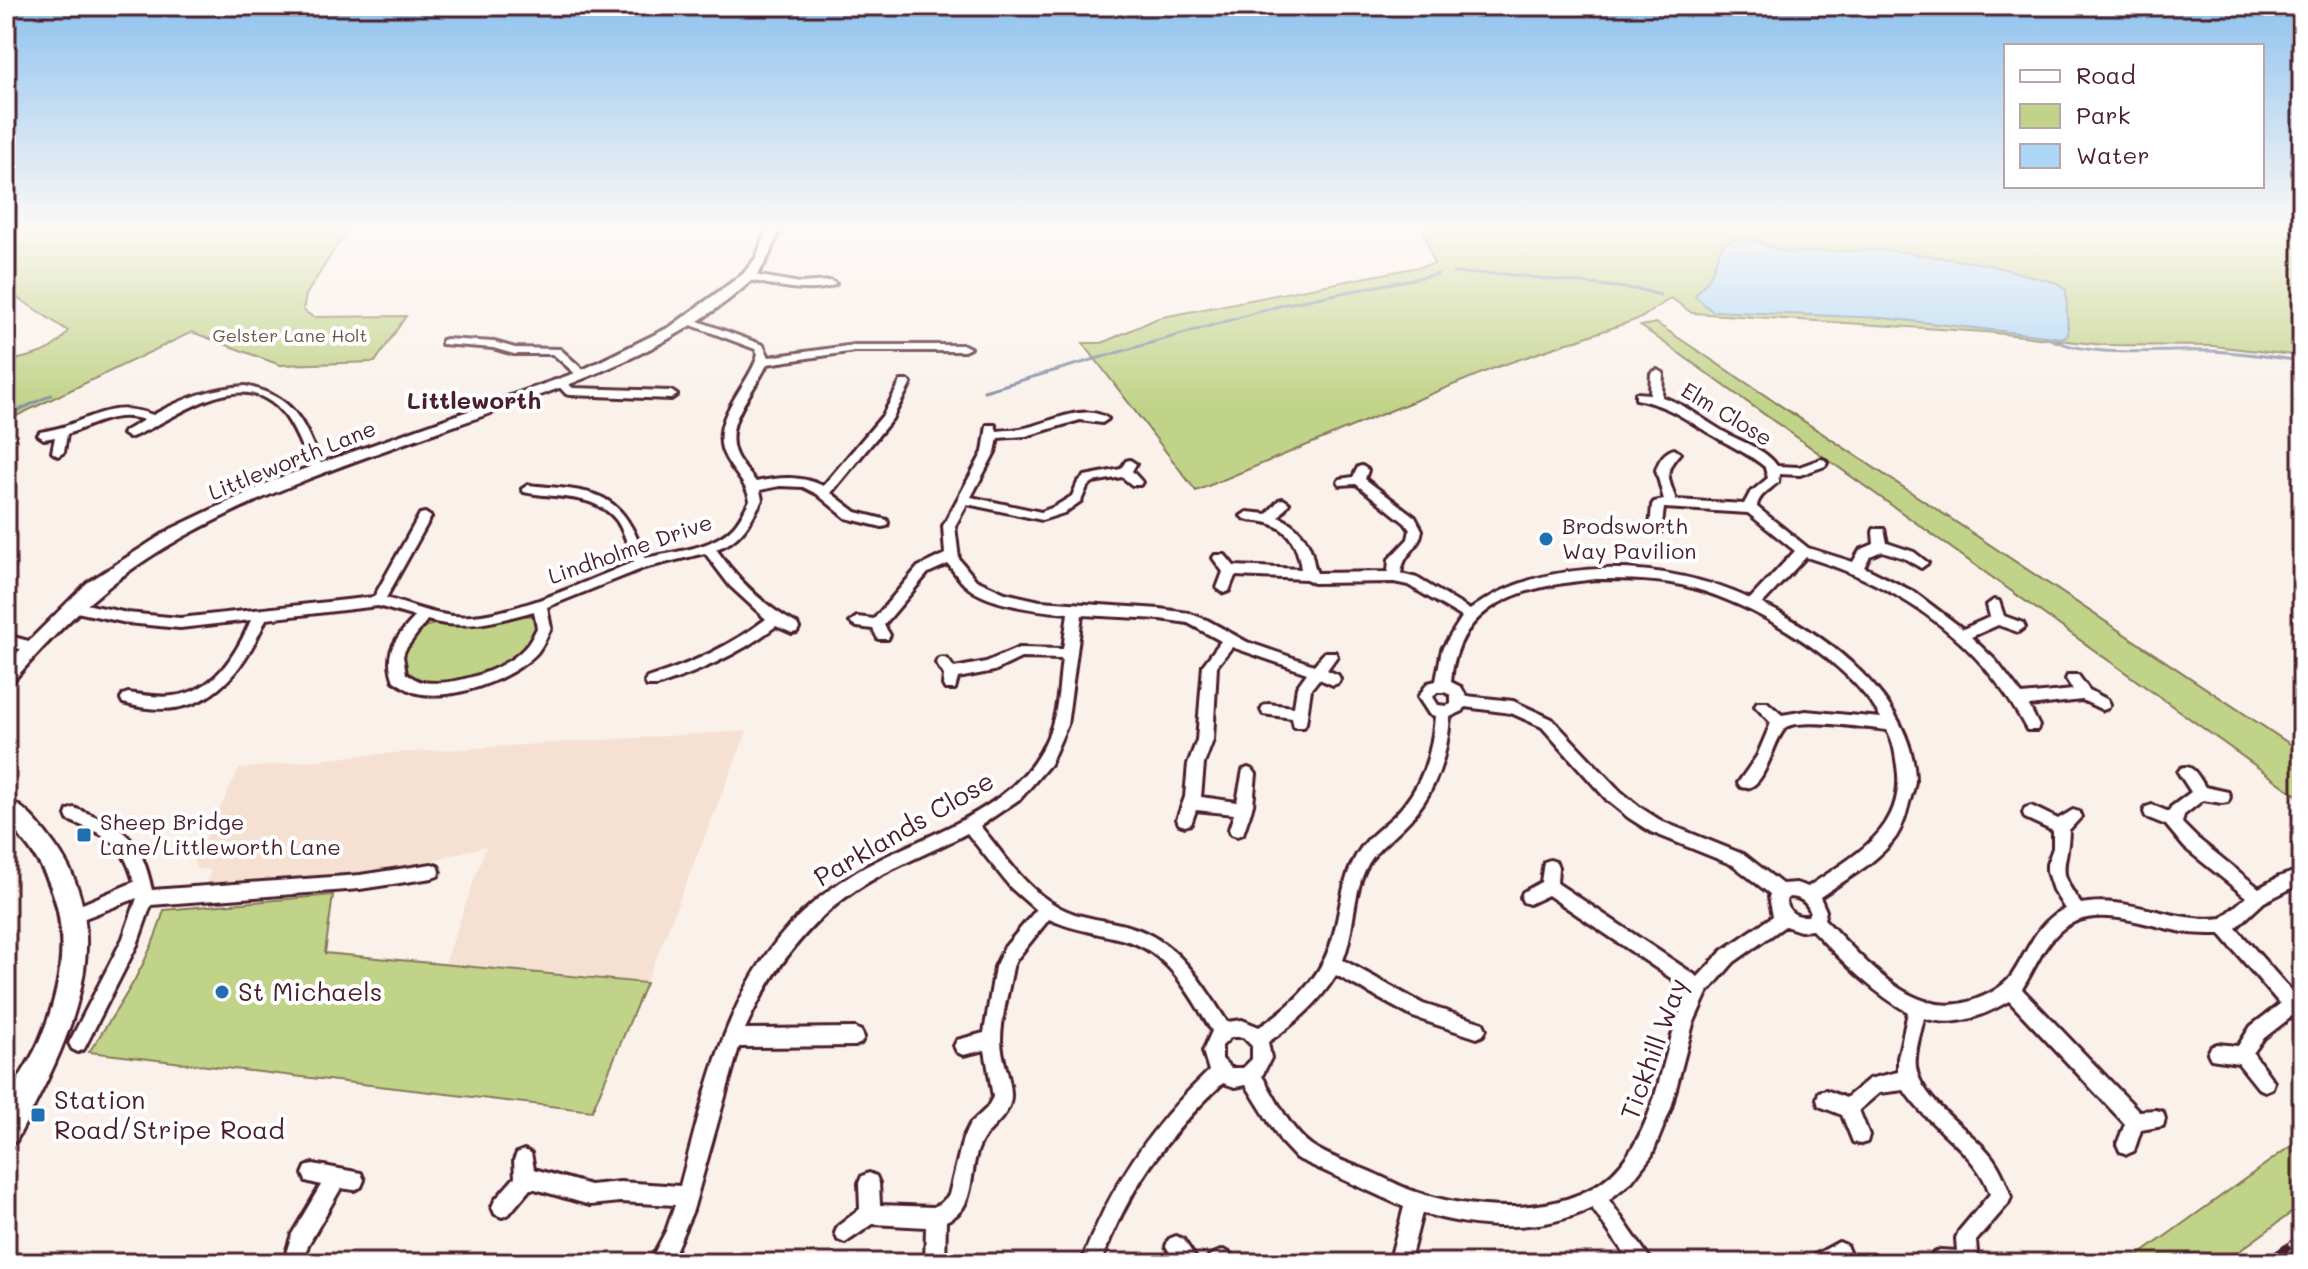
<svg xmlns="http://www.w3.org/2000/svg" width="2308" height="1269" font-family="Mali,sans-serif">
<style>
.built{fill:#f5e0d2}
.green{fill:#c1d388;stroke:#86795a;stroke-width:2}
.water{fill:#abd6f6;stroke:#848da5;stroke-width:2}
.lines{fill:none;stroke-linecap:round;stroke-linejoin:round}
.stream{stroke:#848da5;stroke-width:3}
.minor-casing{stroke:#4a1f2b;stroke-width:6}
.tertiary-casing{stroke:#4a1f2b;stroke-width:6}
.secondary-casing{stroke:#4a1f2b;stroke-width:6}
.minor{fill:#fff;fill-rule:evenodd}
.tertiary{fill:#fff;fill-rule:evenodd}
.secondary{fill:#fff;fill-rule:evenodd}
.rail-casing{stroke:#4a1f2b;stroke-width:8}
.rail{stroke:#fff;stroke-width:5;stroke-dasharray:15;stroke-linecap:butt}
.poi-dot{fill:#1f6fb2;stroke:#fff;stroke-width:3}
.labels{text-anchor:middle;stroke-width:8;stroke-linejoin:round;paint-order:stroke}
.far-park-label{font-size:18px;fill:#6e5547;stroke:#fff}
.street-label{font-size:22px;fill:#4a1f2b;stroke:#fff}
.poi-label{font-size:22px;fill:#4a1f2b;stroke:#fff;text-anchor:start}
.neighbourhood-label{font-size:24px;font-weight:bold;fill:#4a1f2b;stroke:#fff}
.near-street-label{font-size:26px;fill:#4a1f2b;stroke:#fff}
.near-poi-label{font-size:26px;fill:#4a1f2b;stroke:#fff;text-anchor:start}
</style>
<rect width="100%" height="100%" fill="#faf1eb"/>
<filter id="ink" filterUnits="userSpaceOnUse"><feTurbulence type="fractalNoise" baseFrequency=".0125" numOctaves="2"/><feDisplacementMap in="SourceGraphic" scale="16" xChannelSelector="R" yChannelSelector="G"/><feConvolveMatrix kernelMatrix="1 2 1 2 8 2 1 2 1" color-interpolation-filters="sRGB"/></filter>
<g filter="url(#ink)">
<path class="built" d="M747,731L646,983L445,964L486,846L368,877L206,887L211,870L197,869L194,862L239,769L363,755Z"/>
<g class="green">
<path d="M6,228H348L306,295L303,310L313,317L406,316L375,362L280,365L192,332L6,421V362C31,356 53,354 68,331L6,290Z"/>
<path d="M1422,228H2302V356L2214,346L2104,345L1985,332L1692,313L1671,298L1641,318L1494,368L1196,491L1083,343H1102L1158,318L1434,264Z"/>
<path d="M1656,323L2302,752V799L1641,326Z"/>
<path d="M508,615L533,616L546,621L527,653L454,689L400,677L406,638L423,627L448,621Z"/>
<path d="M333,895L325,953L646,983L592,1111L89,1052C119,1007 150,962 164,910Z"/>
<path d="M2302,1138V1205L2223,1263H2128Z"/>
</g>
<path class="water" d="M1737,238L1750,239L1785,252L1888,250L1985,264L2057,283L2066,290L2068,335L2062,338L1884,318L1712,311L1695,296L1710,277L1722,245Z"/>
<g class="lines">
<g class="stream">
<path d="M1453,273L1504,274L1642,290L1660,295"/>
<path d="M2044,336C2088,360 2160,349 2209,351C2240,352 2271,357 2302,361"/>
<path d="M984,391L1286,304L1438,274"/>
<path d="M6,416L51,395"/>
</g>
<defs>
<g id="minor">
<path d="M748,274L800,283L831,281L836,284C815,296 768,284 744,279L743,277Z"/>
<path d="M690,318L763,345L769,357L855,345H964L970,348L964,351H855L767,364C755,392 720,424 737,457C742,466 750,474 756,482C779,477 801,475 823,486L883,415L901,381H909L911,383L892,419L831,493L856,512L887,520L888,523L887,526L882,527L846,518L817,494L803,487L780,486L760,490L762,500C750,522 741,541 716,549C738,580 763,606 797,624L799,628L797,632L792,633L776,626C740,654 701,671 657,686H647L645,682L647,678C691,664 729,647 766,619L730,586L705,553L644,568L547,607L551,628C546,637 542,648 535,655C509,680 453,701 417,693C409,691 401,685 394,681C383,652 396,638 415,617L378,606L266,619C238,683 199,725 123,703L121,699L123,695L128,693C143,695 158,698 173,696C214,692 236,655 251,620L180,628L127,623L72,611L65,606L72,601L127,613L180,618L374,597L420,514L425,513L431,517L386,598C406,604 426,612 446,615C497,625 585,581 634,562C629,549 625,533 617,521C595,492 555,499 524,492L522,489L528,485C596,492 620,488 645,558C674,552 712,549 733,527C740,520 745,509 750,500C746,480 728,469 722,449C713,415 749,385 758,355L755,349L686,323V319ZM534,611L537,628C534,633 532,639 528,644C508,670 455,687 423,682C417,681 412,677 406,674L403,656L405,650L427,620C465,631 498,621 534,611Z"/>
<path d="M446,339L494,342L515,348L560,349L589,375L587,377H579L553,354H514L493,348L442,344V340Z"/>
<path d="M1657,370L1663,373L1662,397C1685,404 1703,420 1724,432C1741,442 1766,449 1777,466L1799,467L1821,459L1825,460L1827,463L1825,466L1800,475L1779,474L1778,482C1770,490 1758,495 1757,507L1808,548L1853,562L1860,550L1874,544L1873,532L1874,529H1884L1887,543L1914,552L1928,563L1921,568L1904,558L1882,551L1870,556L1864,567L1914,592L1963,629L1990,617L1987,605L1994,600L1999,601L2004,616L2023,623L2025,627L2018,632L1998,625L1971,637L1996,661L2022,695L2073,690L2066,679L2068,675H2078L2089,690L2108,700L2110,704L2108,708L2103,710L2082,700L2029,706L2039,726L2037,730H2027C1980,640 1901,586 1806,557L1762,604C1828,635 1913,700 1915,779C1915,787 1911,796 1909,803C1906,815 1903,826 1896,837C1877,863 1846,879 1820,897L1826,911L1824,919C1862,956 1911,1021 1971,1001C1986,996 2003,988 2012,975C2028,951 2037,921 2065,909L2053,890L2047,872V864L2053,848V831L2025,818L2023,813L2025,808L2031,806L2058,819L2073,810L2079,812L2081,817L2069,830C2068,869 2054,867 2081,904C2129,895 2174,924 2222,918L2246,897L2185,848L2166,825L2146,817L2144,812L2146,807L2152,805L2169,812L2171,807L2191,792L2178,772L2181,768C2193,763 2199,778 2205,787L2228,792L2230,797L2228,802L2222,803L2203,800L2184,815L2182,823L2197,838L2259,888L2279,877L2302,869V883L2264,902L2236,928L2295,995L2298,1008L2295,1014L2264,1038L2253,1053L2274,1082L2272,1088L2265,1091L2258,1088L2238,1063L2211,1059L2208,1053L2211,1047L2217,1044L2238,1046L2251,1026L2280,1004L2220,934C2207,934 2195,934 2183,932C2142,925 2087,899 2054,937C2040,952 2033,972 2022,989L2139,1111L2156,1110L2163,1112L2165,1119L2163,1126L2141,1130L2134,1151L2127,1154L2120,1151L2117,1144L2125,1124L2009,1001C1983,1016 1955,1028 1924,1018C1921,1033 1914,1051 1916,1067C1920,1099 1968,1129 1988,1152C2000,1166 2005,1180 2011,1197L2008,1204L1976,1241L1978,1263H1931L1933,1253L1940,1250L1957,1251L1956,1238L1959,1231L1990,1194C1977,1151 1928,1128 1904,1090L1879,1093L1859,1110L1869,1135L1867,1142L1860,1144L1853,1142L1842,1115L1819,1106L1817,1099L1819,1092L1826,1090L1846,1098L1869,1079L1898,1072V1058L1908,1012C1870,991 1842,960 1812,930L1800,931L1785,926L1734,962L1707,993L1693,1024L1671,1108L1652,1155L1632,1181L1609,1200L1653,1263H1631L1592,1208C1537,1234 1478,1229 1422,1213L1412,1252V1263H1392V1252L1404,1207L1296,1158L1282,1143L1246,1085L1235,1087L1223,1083C1168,1134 1126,1192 1101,1263H1081C1109,1188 1150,1126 1209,1071L1203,1051L1212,1031C1191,997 1169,953 1128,941C1101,933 1075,931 1049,919L1016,960L1013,967C1009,989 1001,1018 1001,1040C1001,1059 1011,1077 1011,1095C1011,1116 991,1126 982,1141C966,1168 980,1207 946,1221L945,1263H925L926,1227L873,1224L845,1243L838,1240L835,1233L838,1226L860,1209L859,1183L862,1176L869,1173L876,1176L879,1183L880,1205L933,1207L940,1204L949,1195L963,1138L970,1124L987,1108L993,1097L985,1050L963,1055L957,1052L954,1046L957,1040L984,1033L995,967L1004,948L1036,910L1011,888L967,833C938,849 907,861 877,877C815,911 774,965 745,1029L855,1028L861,1031L864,1037L861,1043L855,1046L739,1047L693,1210L670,1263H649L666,1231L675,1205L620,1202L590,1205L535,1189H530L509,1214L502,1217L495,1214L492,1207L495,1200L515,1177L514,1160L517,1153L524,1150L531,1153L534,1169L590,1185L620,1182L680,1186C706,1090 727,984 802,913C821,895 842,880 865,867C933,830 1027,808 1052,725C1059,705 1059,680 1062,659L1021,658L994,671L958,678L955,689H945L943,685L944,675L936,663L938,659C947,656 949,661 954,668L986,662L1019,648L1063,649L1068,613C1040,611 985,605 964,584C958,578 953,570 948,564L928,573L884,625L890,635L888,639H878L873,629L857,627L850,622L857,617L874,619L918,567L945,554L943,526L983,452L987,425H995L997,431C1008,430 1019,430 1029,427C1053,421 1086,403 1108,419L1102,423L1080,420L1026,436L998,438L995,452L971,497L1041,512L1054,507L1072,496L1078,482L1085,476L1121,469L1126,461L1130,460L1136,464L1132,471L1142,482L1140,485H1132L1122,477L1093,482L1087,487L1081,501L1064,513L1042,520L967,504L955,526L959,559L976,580L1005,593L1040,601L1160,609L1188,613L1207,620L1247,642L1314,665L1325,652H1335L1337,656L1327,670L1338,675L1340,679L1338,683L1333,685L1319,679L1311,689L1306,723L1304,727H1294L1292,718L1263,714L1261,710L1263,706L1268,704L1294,707L1297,687L1307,673L1232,647L1217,666L1213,740L1204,764L1201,797L1237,802L1243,770L1248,768L1253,770L1256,774L1253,805L1243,834L1237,836L1231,834L1229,829L1234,814L1196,810L1191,824L1185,826L1179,824L1177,819L1185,797L1188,764L1197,740L1203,665L1221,641L1188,623L1160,619L1082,615L1067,725L1050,764L1021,798L980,826C1004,854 1024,888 1057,906C1079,919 1104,919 1128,926C1177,940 1201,981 1227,1022L1242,1020L1259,1027C1294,1005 1324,975 1334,933C1341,907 1342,881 1356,856C1365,839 1380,829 1394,816C1422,788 1432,755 1435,716L1429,714L1418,697L1428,683L1436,681L1442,649L1462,617L1408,585L1394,582L1314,583L1306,579L1235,576L1229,591L1224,593L1217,588L1223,572L1213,558L1215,555H1225L1234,566L1301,569C1298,546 1289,527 1264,522C1255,520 1248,522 1241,516L1247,512L1267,514L1279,500L1283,499L1289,503L1279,517C1295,524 1308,537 1312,555C1314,562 1314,567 1317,573L1388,572L1389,559L1408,539L1410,530L1405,523L1356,484L1340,485L1338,482L1340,479L1353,477L1358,467L1362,466L1368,470L1365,479L1415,517L1422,530C1418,553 1404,550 1401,574L1417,578L1470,610C1546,553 1669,561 1750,599L1795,551L1748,513L1664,508L1661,532L1656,533L1650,529L1652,505L1654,502L1664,500L1656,470C1659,460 1664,452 1674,449L1680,453C1663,471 1668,478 1676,500L1744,504L1750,493L1768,478L1765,467C1750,454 1732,447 1716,437C1684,419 1673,407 1636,399V393L1650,394L1651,373ZM1596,579C1628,579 1662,579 1693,588C1755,605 1849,660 1881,718L1806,711L1782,715L1767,702H1757L1755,706L1771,723L1757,756L1738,783L1741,787C1766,795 1772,737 1787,727C1803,718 1866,728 1887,730C1894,742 1895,753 1897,766C1907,830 1853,856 1808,887L1796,883L1782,884L1745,855L1663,822L1641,808L1620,791L1552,719L1513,701L1466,696L1461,687L1451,682C1457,600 1527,586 1596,579ZM1437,692H1444L1451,695V704L1447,706L1438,705L1433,697ZM1465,707L1511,713L1542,727L1608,801L1629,818L1651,832L1733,865L1770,894L1769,897L1773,916L1722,951L1698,977L1557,883L1558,867L1556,862L1550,860L1544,862L1541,882L1523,892L1521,897L1523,902L1529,904L1548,895L1690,991C1660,1047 1662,1114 1621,1164C1574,1221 1472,1212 1410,1190C1395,1184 1381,1176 1366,1170C1348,1163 1327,1156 1311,1145C1289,1129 1276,1098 1262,1076L1271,1058L1268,1042C1296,1023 1319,1003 1336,975L1413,1017L1477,1038L1483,1035L1486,1029L1483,1023L1423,1004L1343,960C1355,931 1352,898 1365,870C1373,852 1388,842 1402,828C1433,799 1447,760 1450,717L1463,711ZM1789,897C1799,897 1806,901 1810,911L1808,916C1795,917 1788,912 1786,900ZM1231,1037H1243L1252,1046V1059L1243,1068H1231L1222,1059V1046Z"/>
<path d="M562,379L573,388L671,391L677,395L671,399L570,395L566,394L556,383Z"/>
<path d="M245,386C299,398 303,424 324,470L322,473H314C304,455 298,434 286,417C243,358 174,422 129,438L123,434L125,431L144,420C115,410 94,425 67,434L64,452L58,456L52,452L55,437L44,439L38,435L40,432C51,430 61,428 71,424C103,412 118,403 153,415C182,399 211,388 245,386Z"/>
<path d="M6,635L36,643L38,647L36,651L31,652L6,645Z"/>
<path d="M74,808C123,826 141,837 152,890L360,875L432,864L438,866L440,871L438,876L432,878L360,889L151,905L137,945L84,1049L78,1052L72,1049L69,1043L123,938L137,898L72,923L66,921L64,916L66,911L134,882C122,839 107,836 68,820L66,815L68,810Z"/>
<path d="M313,1164L361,1173L364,1180L361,1187L354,1190L341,1188L308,1245L303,1263H283L292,1234L321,1185L306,1181L303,1174L306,1167Z"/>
<path d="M1176,1236L1183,1239L1199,1263H1176L1166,1246L1169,1239Z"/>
<path d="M1839,1242L1846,1245L1849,1252C1843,1268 1824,1263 1810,1263L1813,1256Z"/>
<path d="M1223,1250L1230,1253L1232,1263H1206L1209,1256Z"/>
</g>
<path id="tertiary" d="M767,228H780C773,247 766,267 751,281C683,342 595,376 510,406C400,446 286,480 183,537C113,576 65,621 13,681L6,683V664L87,583L171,529L276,479L578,372L670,327L743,274L756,258Z"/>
<path id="secondary" d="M6,799C26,806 42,828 54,844C125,939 63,1052 16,1141L6,1145C6,1132 3,1113 7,1102C15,1081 30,1063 39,1042C74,961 72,885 6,822Z"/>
</defs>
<use href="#minor" class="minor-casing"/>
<use href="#tertiary" class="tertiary-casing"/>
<use href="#secondary" class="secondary-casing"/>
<use href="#minor" class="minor"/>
<use href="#tertiary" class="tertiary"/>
<use href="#secondary" class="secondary"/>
<defs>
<g id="rail">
<path d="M2265,1263L2302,1237"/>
<path d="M2297,1263L2302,1259"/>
</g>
</defs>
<use href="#rail" class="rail-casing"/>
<use href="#rail" class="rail"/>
</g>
</g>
<linearGradient id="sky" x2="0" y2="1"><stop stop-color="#8fc2ee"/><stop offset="0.56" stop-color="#fdf9f6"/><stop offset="1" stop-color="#fdf9f6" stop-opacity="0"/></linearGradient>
<rect width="2308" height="406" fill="url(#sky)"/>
<g class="poi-dot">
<circle cx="1546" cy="539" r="8"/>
<rect x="76" y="827" width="16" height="16" rx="4"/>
<circle cx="222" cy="992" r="8"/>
<rect x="30" y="1107" width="16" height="16" rx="4"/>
</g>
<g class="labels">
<g class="far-park-label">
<text x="290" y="342">Gelster Lane Holt</text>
</g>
<g class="street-label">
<text transform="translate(1727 414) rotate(31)" y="8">Elm Close</text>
<text transform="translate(292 460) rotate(-22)" y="8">Littleworth Lane</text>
<text transform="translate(630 549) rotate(-19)" y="8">Lindholme Drive</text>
</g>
<g class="poi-label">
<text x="1562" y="534">Brodsworth<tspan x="1562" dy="25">Way Pavilion</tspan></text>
<text x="100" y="830">Sheep Bridge<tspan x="100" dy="25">Lane/Littleworth Lane</tspan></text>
</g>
<g class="neighbourhood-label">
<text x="474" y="409">Littleworth</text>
</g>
<g class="near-street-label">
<text transform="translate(904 829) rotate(-30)" y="9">Parklands Close</text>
<text transform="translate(1654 1049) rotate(-70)" y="9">Tickhill Way</text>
</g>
<g class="near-poi-label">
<text x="238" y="1001">St Michaels</text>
<text x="54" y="1109">Station<tspan x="54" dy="30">Road/Stripe Road</tspan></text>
</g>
</g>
<rect width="2308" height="1269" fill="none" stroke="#fff" stroke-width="32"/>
<rect x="16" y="16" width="2276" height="1237" fill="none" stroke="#4a1f2b" stroke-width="3" filter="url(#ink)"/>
<rect x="2004" y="44" width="260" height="144" fill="#ffffff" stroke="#b7a5aa" stroke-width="2"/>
<rect x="2020" y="70" width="40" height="12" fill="#ffffff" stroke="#b7a5aa" stroke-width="2"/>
<text x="2076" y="84" font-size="24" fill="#4a1f2b">Road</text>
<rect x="2020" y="104" width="40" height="24" fill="#c1d388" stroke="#b7a5aa" stroke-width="2"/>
<text x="2076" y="124" font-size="24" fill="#4a1f2b">Park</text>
<rect x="2020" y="144" width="40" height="24" fill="#abd6f6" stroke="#b7a5aa" stroke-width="2"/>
<text x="2076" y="164" font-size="24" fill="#4a1f2b">Water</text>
</svg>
